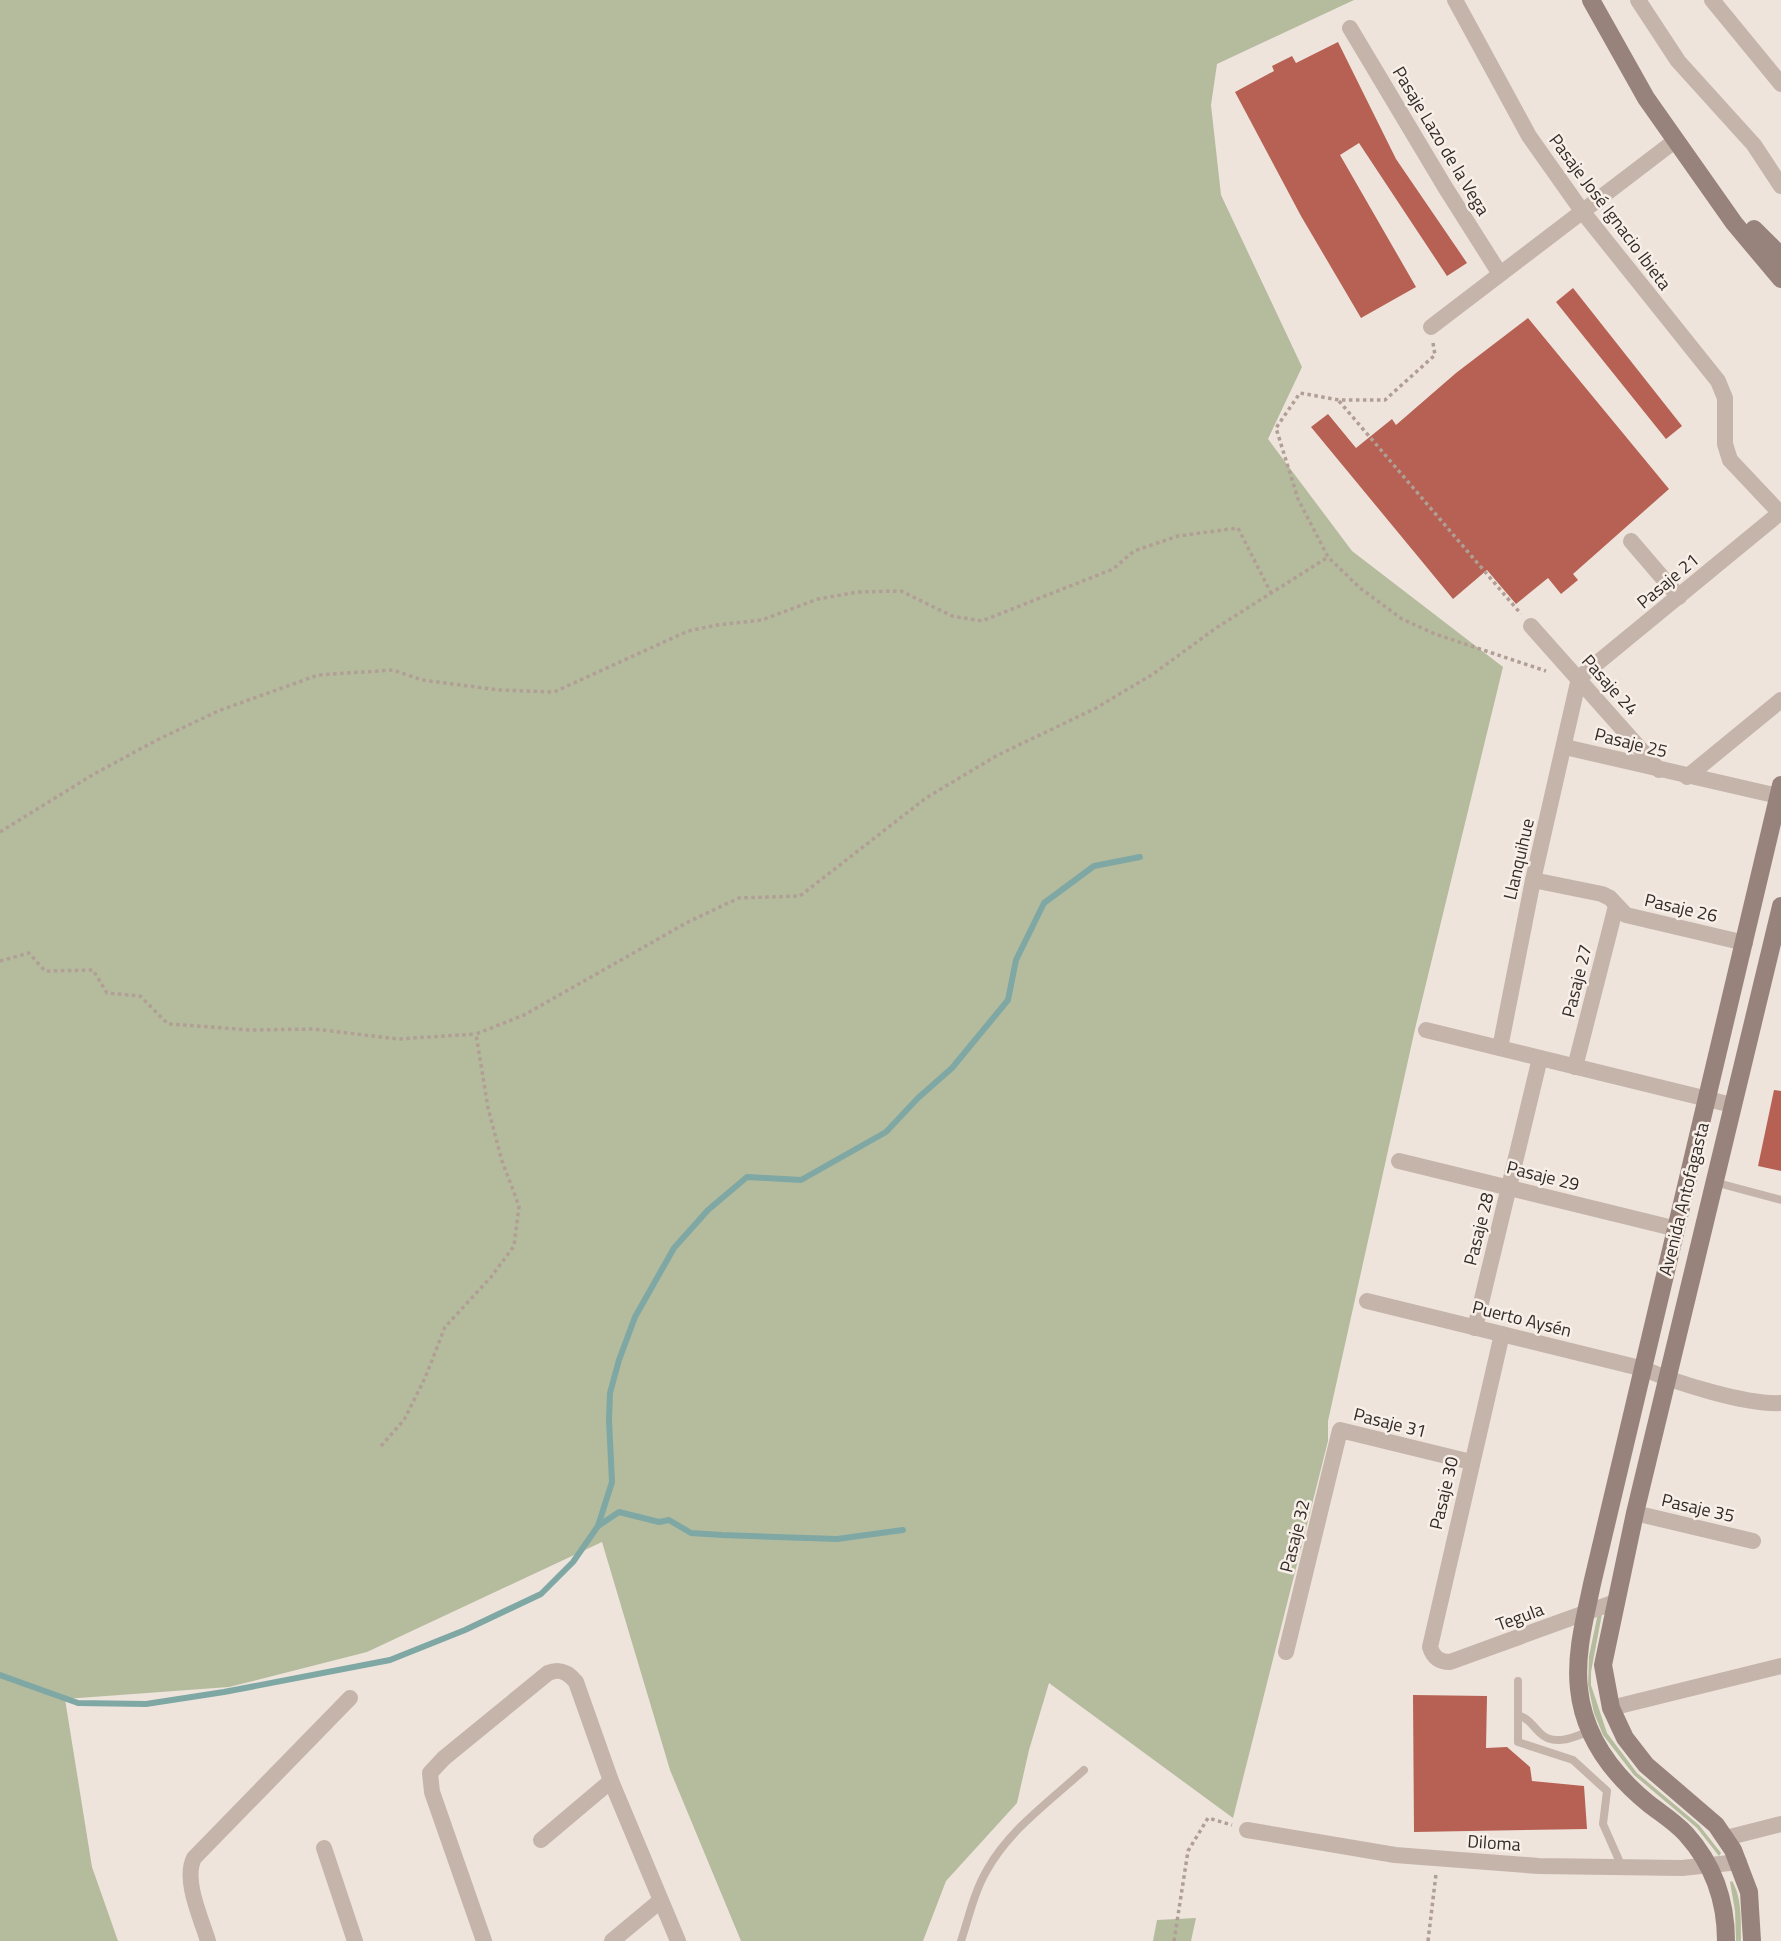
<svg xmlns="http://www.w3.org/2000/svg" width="1781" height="1941" font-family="'Titillium Web',sans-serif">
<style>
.green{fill:#b5bc9e}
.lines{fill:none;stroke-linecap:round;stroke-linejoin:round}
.stream{stroke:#7fa8a5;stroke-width:6}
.building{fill:#b66153}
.path{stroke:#b19e94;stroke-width:3.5;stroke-dasharray:3.5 3.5;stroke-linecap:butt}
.lane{stroke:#c5b4aa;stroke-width:8}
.street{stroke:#c5b4aa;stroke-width:16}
.secondary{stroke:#98837c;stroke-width:18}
.labels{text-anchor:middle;stroke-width:5;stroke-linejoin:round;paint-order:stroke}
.street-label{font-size:18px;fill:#332b28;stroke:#f7efe8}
</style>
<rect width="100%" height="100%" fill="#eee4dc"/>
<g class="green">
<path d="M0,0H1354L1217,64L1211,105L1221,195L1302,367L1268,439L1352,551L1503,667L1415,1029L1328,1421V1441L1233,1818L1049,1683L1029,1750L1017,1803L946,1881L923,1941H741L670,1770L602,1542L367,1652L229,1687L65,1699L92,1867L118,1941H0Z"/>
<path d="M1598,1613L1602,1614L1591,1672V1685L1607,1733L1637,1773L1699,1825L1721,1853L1719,1856L1697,1828L1634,1775L1603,1735L1594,1713L1588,1685L1589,1656Z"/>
<path d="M1732,1881C1742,1897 1741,1922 1741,1941H1736L1735,1911L1730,1882Z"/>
<path d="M1196,1918L1191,1941H1153L1157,1920Z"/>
</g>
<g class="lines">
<g class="stream">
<path d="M598,1526L619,1512L659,1522L669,1520L691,1533L722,1535L837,1539L903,1530"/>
<path d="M0,1675L78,1703L146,1704L224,1692L390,1660L465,1630L541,1594L573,1562L598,1526L612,1482L609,1420L610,1393L619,1360L635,1317L674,1248L708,1210L747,1177L801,1180L886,1132L918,1098L952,1068L1008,1000L1016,960L1044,903L1094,866L1140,857"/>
</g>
</g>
<g class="building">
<path d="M1338,42L1396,159L1467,263L1447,276L1359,143L1340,155L1416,287L1361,318L1301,216L1235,92L1274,71L1272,66L1292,56L1296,63Z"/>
<path d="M1573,288L1682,426L1666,439L1556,302Z"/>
<path d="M1528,318L1669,489L1573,574L1578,580L1561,594L1548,578L1516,604L1487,570L1453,599L1311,427L1328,414L1356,448L1392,419L1396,425L1456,373Z"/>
<path d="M1774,1090L1781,1091V1171L1758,1166Z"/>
<path d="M1413,1695L1487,1696L1486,1748L1507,1747L1530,1767L1532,1781L1584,1786L1587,1829L1414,1832Z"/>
</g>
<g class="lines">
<g class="path">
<path d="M1433,343L1435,355L1385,400H1339L1300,393L1276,428L1298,499L1328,557L1360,588L1402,619L1435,634L1546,671"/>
<path d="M1339,401L1521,614"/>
<path d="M0,832L94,774L157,740L218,711L318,675L393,670L422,680L499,690L554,692L688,631L717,625L762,620L818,599L858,592L901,591L952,616L982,621L1113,569L1134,551L1178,536L1238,528L1271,593"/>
<path d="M0,961L29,953L45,971L93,970L107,993L140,996L168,1024L251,1030L314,1029L398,1039L476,1034"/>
<path d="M381,1446L404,1420L425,1378L445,1327L491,1277L514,1246L519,1206L502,1161L488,1108L476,1034L524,1015L688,922L739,898L800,896L926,798L996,756L1096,708L1153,674L1216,628L1328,557"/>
<path d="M1174,1941L1188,1851L1208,1818L1232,1825"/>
<path d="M1428,1941L1436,1874"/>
</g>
<g class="lane">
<path d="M1714,1182L1781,1200"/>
<path d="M1518,1681V1742L1573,1760L1607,1791L1603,1824L1622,1867"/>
<path d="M1518,1715C1529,1719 1532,1725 1540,1733C1554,1747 1574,1737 1590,1731"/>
<path d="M961,1941C969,1917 974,1892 987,1870C1009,1830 1050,1801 1084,1770"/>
</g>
<g class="street">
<path d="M1455,0L1529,136L1582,211L1718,381L1725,398V444L1730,460L1780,513"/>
<path d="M1638,0L1678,61L1754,145L1781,186"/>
<path d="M1712,0L1781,84"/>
<path d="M1350,28L1445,187L1500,274"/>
<path d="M1431,327L1676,140"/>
<path d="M1631,541L1679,597"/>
<path d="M1531,626L1659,770"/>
<path d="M1579,678L1781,512"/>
<path d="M1565,747L1778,796"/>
<path d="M1687,777L1781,700"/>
<path d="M1533,880L1602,894L1610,898L1626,915L1745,943"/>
<path d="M1426,1030L1732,1105"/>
<path d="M1500,1048L1533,880L1579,678"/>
<path d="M1575,1067L1616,906"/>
<path d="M1399,1161L1677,1229"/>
<path d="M1367,1301L1644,1369C1677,1383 1746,1405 1781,1403"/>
<path d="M1475,1328L1540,1058"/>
<path d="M1502,1334L1430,1647C1433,1657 1439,1662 1450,1662L1615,1602"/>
<path d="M1635,1513L1753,1541"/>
<path d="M1286,1652L1340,1430L1471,1462"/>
<path d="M1611,1708L1781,1666"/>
<path d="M1247,1830L1395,1855L1539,1866L1682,1868L1739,1862"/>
<path d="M1726,1838L1781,1824"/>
<path d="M541,1840L611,1781"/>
<path d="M324,1848L355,1941"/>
<path d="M208,1941C201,1918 183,1880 194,1858L350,1698"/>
<path d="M484,1941L432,1792L430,1773L444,1758L548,1673C560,1668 568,1672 576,1682L611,1781L678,1941"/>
<path d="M612,1941L660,1901"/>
</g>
<g class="secondary">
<path d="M1591,0L1646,98L1734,223L1781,279"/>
<path d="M1754,229L1781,256"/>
<path d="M1726,1941C1726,1901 1713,1864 1686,1834C1675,1822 1662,1814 1649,1804C1612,1774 1584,1737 1579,1689C1575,1654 1585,1618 1592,1584L1781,785"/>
<path d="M1752,1941L1749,1892L1733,1850L1716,1825L1646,1765L1625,1738L1611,1708L1603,1665L1635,1513L1781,906"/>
</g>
</g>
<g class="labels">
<g class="street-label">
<text transform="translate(1441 141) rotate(59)" y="6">Pasaje Lazo de la Vega</text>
<text transform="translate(1610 212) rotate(53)" y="6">Pasaje José Ignacio Ibieta</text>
<text transform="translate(1668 581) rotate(-40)" y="6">Pasaje 21</text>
<text transform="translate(1610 685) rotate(48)" y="6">Pasaje 24</text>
<text transform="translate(1631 743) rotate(14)" y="6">Pasaje 25</text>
<text transform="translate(1519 859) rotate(-77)" y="6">Llanquihue</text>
<text transform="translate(1681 908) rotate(13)" y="6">Pasaje 26</text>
<text transform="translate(1577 981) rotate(-76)" y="6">Pasaje 27</text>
<text transform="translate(1543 1176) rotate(14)" y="6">Pasaje 29</text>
<text transform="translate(1684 1199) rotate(-76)" y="6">Avenida Antofagasta</text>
<text transform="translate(1479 1229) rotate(-76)" y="6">Pasaje 28</text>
<text transform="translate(1522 1319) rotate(14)" y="6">Puerto Aysén</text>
<text transform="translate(1390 1423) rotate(14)" y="6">Pasaje 31</text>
<text transform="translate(1444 1493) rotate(-77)" y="6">Pasaje 30</text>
<text transform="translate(1698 1508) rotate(13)" y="6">Pasaje 35</text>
<text transform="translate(1295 1536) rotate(-76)" y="6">Pasaje 32</text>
<text transform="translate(1520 1617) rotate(-20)" y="6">Tegula</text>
<text transform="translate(1494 1843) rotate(4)" y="6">Diloma</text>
</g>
</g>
</svg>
